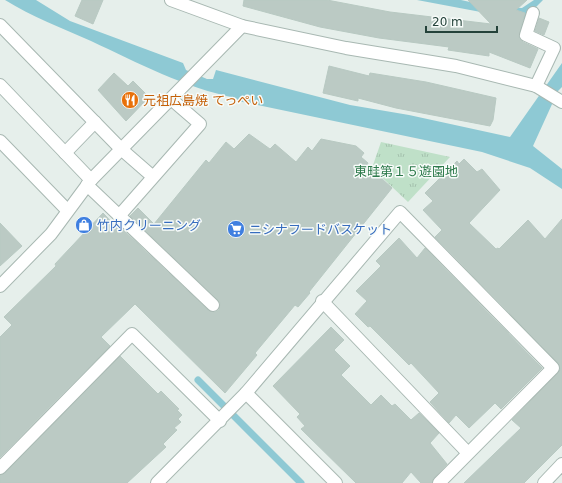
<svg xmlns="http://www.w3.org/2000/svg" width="562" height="483" font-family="'DejaVu Sans','Noto Sans JP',sans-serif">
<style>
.park{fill:url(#park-tufts)}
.water{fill:#8ec9d4}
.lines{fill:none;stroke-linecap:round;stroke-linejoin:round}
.stream{stroke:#8ec9d4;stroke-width:7}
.building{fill:#bbcac4;stroke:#b8c9c2}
.minor-casing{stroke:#a8b8b2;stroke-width:14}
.minor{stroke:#fff;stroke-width:12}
.labels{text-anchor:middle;stroke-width:3;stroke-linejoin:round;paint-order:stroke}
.food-label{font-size:13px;fill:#c56008;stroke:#f7fbf9;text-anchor:start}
.park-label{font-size:13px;fill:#2d7a4b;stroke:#f7fbf9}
.shop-label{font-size:13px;fill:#366cbe;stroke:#f7fbf9;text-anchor:start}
</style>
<defs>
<pattern id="park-tufts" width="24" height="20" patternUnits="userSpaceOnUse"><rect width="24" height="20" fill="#bfe0c8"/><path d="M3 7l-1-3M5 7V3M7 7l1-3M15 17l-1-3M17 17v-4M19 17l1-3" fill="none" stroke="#a4c1ad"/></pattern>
</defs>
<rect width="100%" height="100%" fill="#e6efeb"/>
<path class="park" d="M381,142L450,157L408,202L372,168Z"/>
<g class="water">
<path d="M5,0H36L70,21L183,63L186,70L207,79H213L216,70L350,105L409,115L510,137L562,63V87L558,91L533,146L562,169V189L530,168L482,152L238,101L236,98C185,88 138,63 91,41C62,28 32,17 5,0Z"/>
<path d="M417,0H461L488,6L522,8L534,0H543L536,7L528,21Z"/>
</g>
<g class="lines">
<path class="stream" d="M198,380L301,483"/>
</g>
<g class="building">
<path d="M82,0H103L93,24L75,16Z"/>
<path d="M244,0H327L390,12L491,24L468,0H527L516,10L525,13L519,37L523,42L538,49L530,68L489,52V56L448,50L449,47L379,38L320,27L243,6Z"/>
<path d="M539,18L549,22L544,35L535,31Z"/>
<path d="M329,66L369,76L370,73L426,82L496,98L493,120L490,126L396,108L358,98V101L323,93Z"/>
<path d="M114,73L128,86L133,81L149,97L126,121L98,90Z"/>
<path d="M249,134L270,149L275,144L296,162L308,147L312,151L321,139L356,146L364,153L361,157L368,163L367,165L392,188L309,292L310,293L298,307L295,305L255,353L257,355L225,393L135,304L101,337L110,346L0,457V337L12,325L4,317L56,266L55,264L103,213L118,229L120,227L208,310L215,312L219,310L220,303L218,300L130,216L138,208L154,224L206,160L209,163L226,142L234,149Z"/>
<path d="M464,159L477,172L482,169L500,190L469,223L496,249L498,248L499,249L528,220L545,239L562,219V445L524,483H464L521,428L512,420L560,370L558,363L435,237L442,230L423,210L433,201L425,193L457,161L459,164Z"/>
<path d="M0,223L22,246L0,266Z"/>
<path d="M399,238L417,258L425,248L542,368L501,409L495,403L469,428L456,415L449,423L430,402L439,393L411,363L409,365L370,326L368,327L355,314L367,301L356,291L381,266L376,261Z"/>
<path d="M331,327L344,340L334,350L350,366L341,375L371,405L381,395L392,406L395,404L411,420L419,413L439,433L430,443L447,464L434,478L432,483H421L411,472L402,483H356L301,429L305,426L297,417L300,414L273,386Z"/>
<path d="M120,356L158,394L161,391L179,409L177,410L182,415L178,419L181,422L174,428L177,430L163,444L166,447L127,483H0V475L5,473Z"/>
</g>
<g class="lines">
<defs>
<g id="minor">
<path d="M171,0L242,26L346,48L456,66L536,86L562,102"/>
<path d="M533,13L526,35L554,48L536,86"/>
<path d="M0,25L121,149L152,176"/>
<path d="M0,85L91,180"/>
<path d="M0,141L67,210"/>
<path d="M65,153L95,122"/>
<path d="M87,185L213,305"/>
<path d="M119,216L200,124L171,99"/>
<path d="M0,286L51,234L91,180L242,26"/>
<path d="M322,301L467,452"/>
<path d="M246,393L336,483"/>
<path d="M0,468L132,334L220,421"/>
<path d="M157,483L246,393L400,212L553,368L439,483"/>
<path d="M544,483L562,464"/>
</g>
</defs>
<use href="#minor" class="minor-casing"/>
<use href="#minor" class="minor"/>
</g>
<defs>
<symbol id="restaurant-disc" viewBox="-11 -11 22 22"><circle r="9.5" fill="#e8710a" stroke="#f7fbf9"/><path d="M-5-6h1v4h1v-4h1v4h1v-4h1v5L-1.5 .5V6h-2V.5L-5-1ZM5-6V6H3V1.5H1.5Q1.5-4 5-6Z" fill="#fff"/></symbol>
<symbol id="shop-disc" viewBox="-11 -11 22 22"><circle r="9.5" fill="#3f7fe0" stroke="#f7fbf9"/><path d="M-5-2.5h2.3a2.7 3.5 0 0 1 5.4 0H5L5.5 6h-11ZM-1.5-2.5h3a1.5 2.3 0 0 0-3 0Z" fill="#fff"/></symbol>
<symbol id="supermarket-disc" viewBox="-11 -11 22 22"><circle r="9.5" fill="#3f7fe0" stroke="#f7fbf9"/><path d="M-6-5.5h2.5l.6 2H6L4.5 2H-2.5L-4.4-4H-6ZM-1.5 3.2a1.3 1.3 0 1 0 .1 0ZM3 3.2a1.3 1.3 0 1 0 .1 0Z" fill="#fff"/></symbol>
</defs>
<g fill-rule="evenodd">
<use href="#restaurant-disc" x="120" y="90" width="20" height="20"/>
<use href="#shop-disc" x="74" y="215" width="20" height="20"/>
<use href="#supermarket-disc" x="226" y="219" width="20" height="20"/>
</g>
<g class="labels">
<g class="food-label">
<text x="143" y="105">元祖広島焼 てっぺい</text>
</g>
<g class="park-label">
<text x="406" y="176">東畦第１５遊園地</text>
</g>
<g class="shop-label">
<text x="97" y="230">竹内クリーニング</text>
<text x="249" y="234">ニシナフードバスケット</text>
</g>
</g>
<path d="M426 26v6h71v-6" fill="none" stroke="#24423a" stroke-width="2"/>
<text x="432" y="26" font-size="12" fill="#24423a" stroke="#f7fbf9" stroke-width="3" paint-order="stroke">20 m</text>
</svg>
